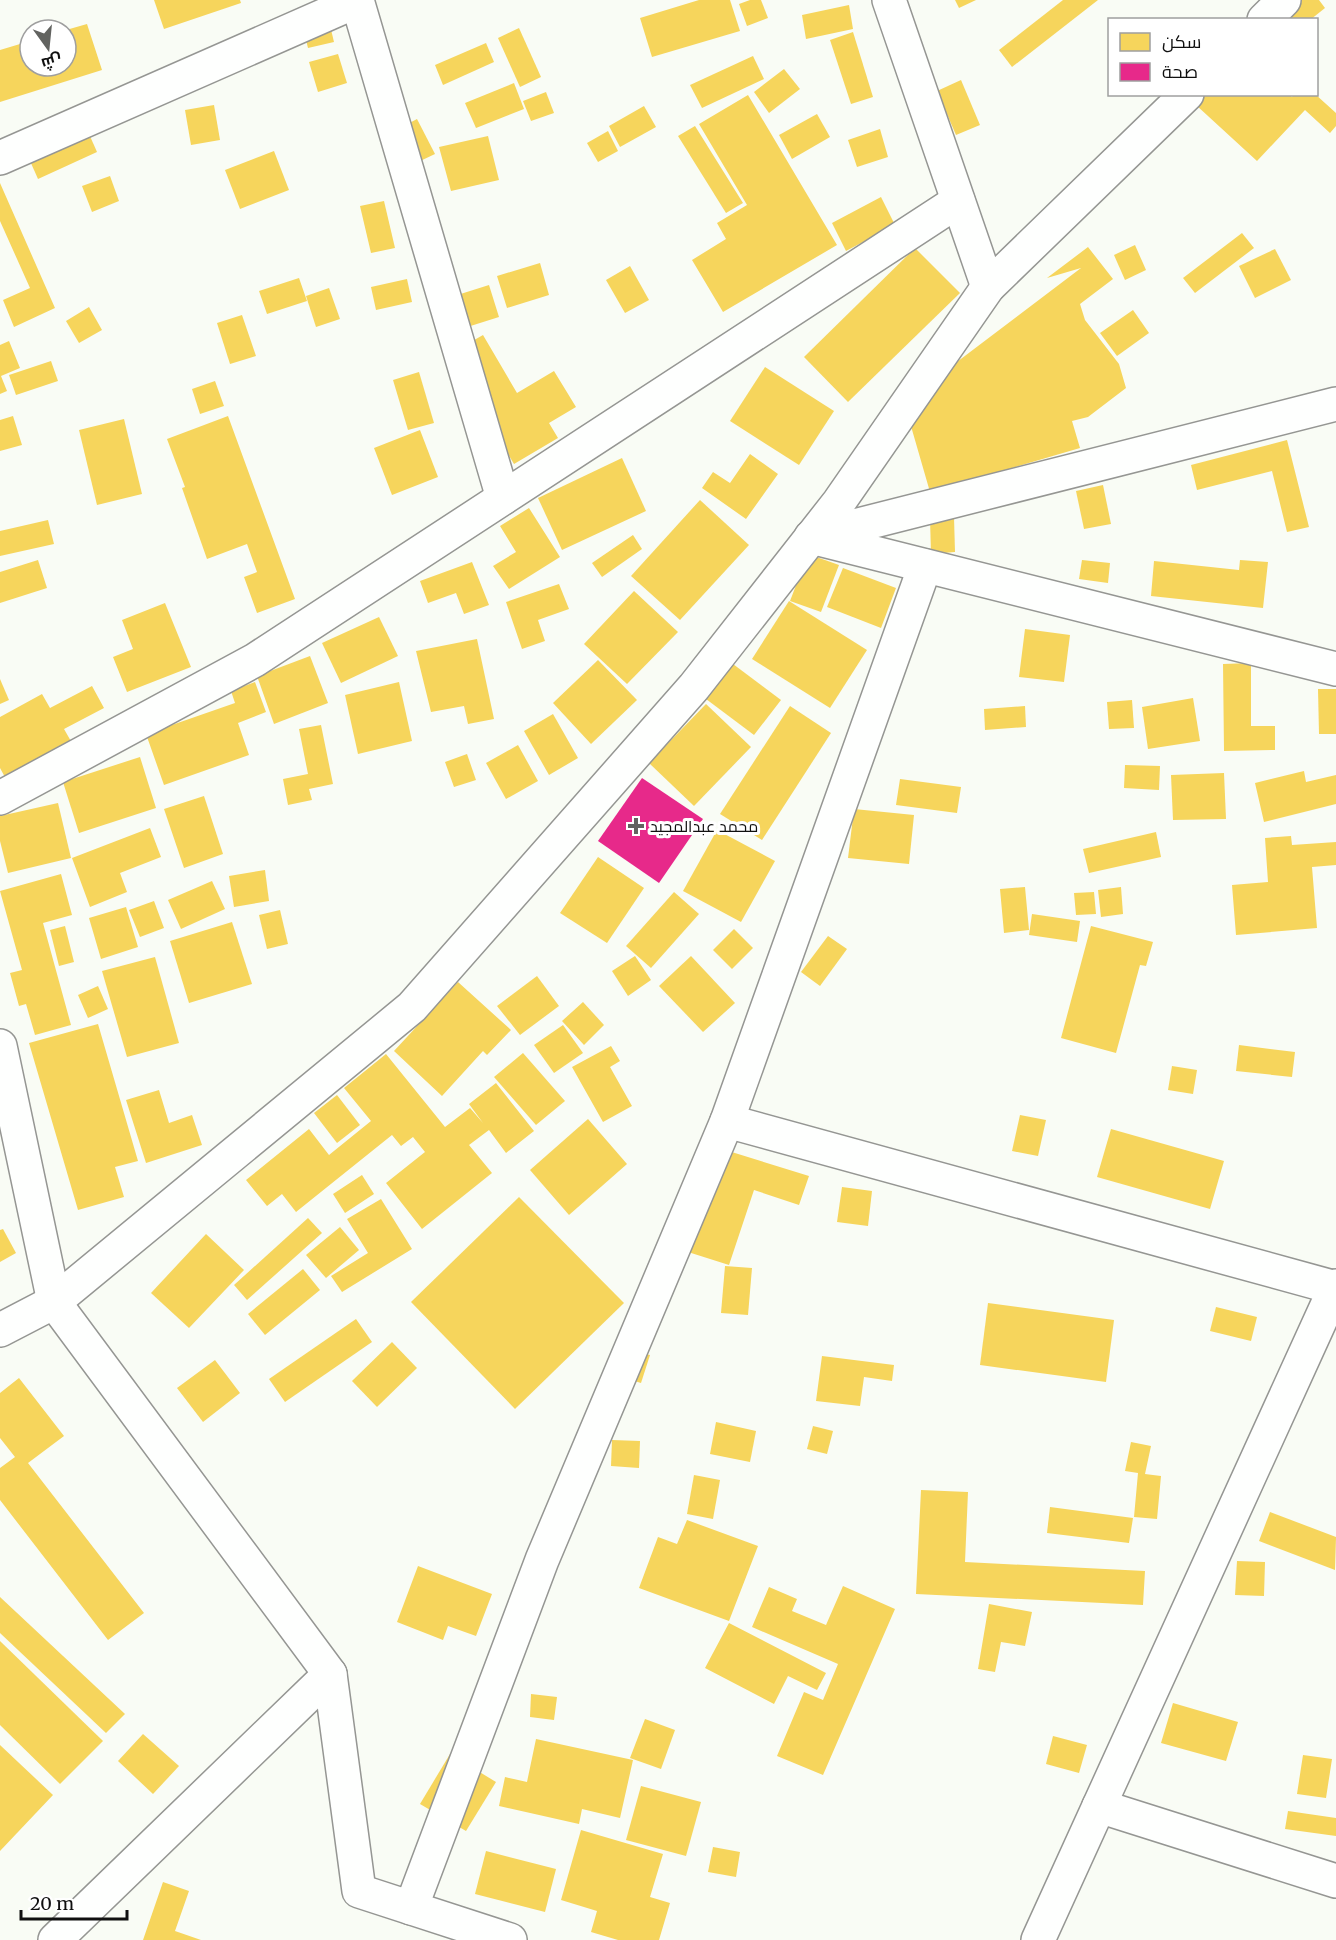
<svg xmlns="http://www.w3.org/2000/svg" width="1336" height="1940" font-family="Merriweather,Cairo,serif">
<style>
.homes{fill:#f6d55c}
.health{fill:#e7298a}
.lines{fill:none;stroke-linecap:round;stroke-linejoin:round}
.minor-casing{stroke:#959693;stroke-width:36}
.tertiary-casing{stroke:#959693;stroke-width:36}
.minor{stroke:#fefffe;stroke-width:33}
.tertiary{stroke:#fefffe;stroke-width:33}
.poi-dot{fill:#626360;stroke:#fff;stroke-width:2}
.labels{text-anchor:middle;stroke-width:6;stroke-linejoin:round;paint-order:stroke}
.poi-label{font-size:16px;fill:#101010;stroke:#fff;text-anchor:start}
</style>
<rect width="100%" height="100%" fill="#f9fcf5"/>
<g class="homes">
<path d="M154,0H240L241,3L164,29Z"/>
<path d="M699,0H730L740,31L652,57L640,18Z"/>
<path d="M750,0H761L768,18L747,26L739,4Z"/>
<path d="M955,0H976L959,8Z"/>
<path d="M1063,0H1098L1012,67L999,50Z"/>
<path d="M1266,0H1319L1325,8L1310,20H1273Z"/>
<path d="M849,5L853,29L806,39L802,15Z"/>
<path d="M328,17L334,42L308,48L302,24Z"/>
<path d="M87,24L102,70L0,102V50L30,41V66H66V30Z"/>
<path d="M519,28L541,77L520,87L498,38Z"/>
<path d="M853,32L873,97L851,104L830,40Z"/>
<path d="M486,43L494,62L443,85L435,65Z"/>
<path d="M338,54L347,83L318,92L309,62Z"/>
<path d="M753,56L764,79L702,108L690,85Z"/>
<path d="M784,69L800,89L769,113L754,92Z"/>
<path d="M961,80L980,125L956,135L937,91Z"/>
<path d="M514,83L524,109L476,128L465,103Z"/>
<path d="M546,92L554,113L531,121L523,101Z"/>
<path d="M1184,94H1289L1292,97L1294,94H1315L1336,113V126L1330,133L1305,110L1257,161Z"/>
<path d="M748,95L837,245L723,312L692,260L726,239L717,223L747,205L699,124Z"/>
<path d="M214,105L220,140L191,145L185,110Z"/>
<path d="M644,106L656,127L620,147L609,126Z"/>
<path d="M817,114L830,137L792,159L779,135Z"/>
<path d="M82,118L97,152L38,179L23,145Z"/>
<path d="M417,119L435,154L416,163L398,129Z"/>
<path d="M695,126L743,203L726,213L678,136Z"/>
<path d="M880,129L888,157L857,167L848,140Z"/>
<path d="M608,131L618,151L598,162L587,143Z"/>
<path d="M488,136L499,180L451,191L439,147Z"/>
<path d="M274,151L289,190L240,209L225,170Z"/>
<path d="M110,176L119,201L92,212L82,186Z"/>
<path d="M0,183L55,308L14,327L3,300L30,288L0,221Z"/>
<path d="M881,197L895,225L846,251L832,223Z"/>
<path d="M384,201L395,248L371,253L360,206Z"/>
<path d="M1242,233L1254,248L1195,293L1183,278Z"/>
<path d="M1135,245L1146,270L1125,280L1114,255Z"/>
<path d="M1088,247L1113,279L1080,304L1085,320L1119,364L1126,388L1088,417L1072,421L1080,448L930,492L904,402L1081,268L1047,278Z"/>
<path d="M915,248L960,293L848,402L804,357Z"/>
<path d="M1275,249L1291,280L1255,298L1239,266Z"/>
<path d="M540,263L549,295L507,308L497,276Z"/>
<path d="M630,266L649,300L625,313L606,280Z"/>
<path d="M299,278L307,301L267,314L259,291Z"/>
<path d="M407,279L412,302L376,310L371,287Z"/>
<path d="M489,285L499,317L461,329L451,297Z"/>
<path d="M329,288L340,319L316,327L306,296Z"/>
<path d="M89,307L102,330L79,343L66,321Z"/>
<path d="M1133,310L1149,333L1117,356L1100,333Z"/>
<path d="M242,315L256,356L230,364L217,323Z"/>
<path d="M483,335L517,393L554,371L576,407L549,423L558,438L514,464L448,355Z"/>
<path d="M9,341L20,368L1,376L7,391L0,394V345Z"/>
<path d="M51,361L58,381L16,395L9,375Z"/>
<path d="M765,367L834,411L799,465L730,421Z"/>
<path d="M419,372L434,423L408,430L393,380Z"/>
<path d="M215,381L224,406L200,414L192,389Z"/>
<path d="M13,416L22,445L0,451V420Z"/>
<path d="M228,416L295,599L257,613L244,577L257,572L247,544L207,559L182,488L185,487L167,439Z"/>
<path d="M124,419L142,494L97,505L79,430Z"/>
<path d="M420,430L438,477L392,495L374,448Z"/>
<path d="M1287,440L1309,527L1287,532L1272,471L1197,490L1191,465Z"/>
<path d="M750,454L778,474L746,519L702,488L713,472L730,483Z"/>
<path d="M622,458L646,511L562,550L538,498Z"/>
<path d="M1103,485L1111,524L1084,529L1076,491Z"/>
<path d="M700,500L749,545L680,620L631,576Z"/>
<path d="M529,508L560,557L509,589L493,566L516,552L500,526Z"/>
<path d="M954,517L955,552L931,554L930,518Z"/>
<path d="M48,520L54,544L0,556V531Z"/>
<path d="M633,535L642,549L602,577L592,563Z"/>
<path d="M808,554L839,565L821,612L790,601Z"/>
<path d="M38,560L47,588L0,603V572Z"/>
<path d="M1082,560L1110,563L1108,583L1079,579Z"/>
<path d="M1240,560L1268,562L1263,608L1151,596L1154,561L1239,570Z"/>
<path d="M472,562L489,605L464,614L456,593L428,603L420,581Z"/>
<path d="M843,568L896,588L881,628L827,607Z"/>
<path d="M559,584L569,609L538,620L545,641L522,649L506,602Z"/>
<path d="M634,591L678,632L627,684L584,644Z"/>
<path d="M789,601L867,650L830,708L752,659Z"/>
<path d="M165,603L191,667L127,692L113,657L133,649L122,620Z"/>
<path d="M379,617L398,656L341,683L322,643Z"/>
<path d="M1025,629L1070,635L1064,682L1019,677Z"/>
<path d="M477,639L494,719L468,724L464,706L431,712L416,651Z"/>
<path d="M310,656L328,703L274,724L257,676Z"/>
<path d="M598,660L637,700L591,744L553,703Z"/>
<path d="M729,661L781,700L754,735L702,696Z"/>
<path d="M1251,663V726H1275V750L1224,751L1223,664Z"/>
<path d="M0,679L9,700L0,704Z"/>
<path d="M255,682L266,712L238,723L249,755L164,785L146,734L235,703L231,691Z"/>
<path d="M399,682L412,741L358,754L345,695Z"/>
<path d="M92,686L104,708L64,729L72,743L6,779L0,768V717L42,694L50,708Z"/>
<path d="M1318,689H1336V734H1319Z"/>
<path d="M1193,698L1200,741L1148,749L1142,707Z"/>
<path d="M1132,700L1134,728L1109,729L1107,702Z"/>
<path d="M706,704L751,747L694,806L649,763Z"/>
<path d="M790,706L831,733L762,840L720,814Z"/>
<path d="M1025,706L1026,727L985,730L984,709Z"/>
<path d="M553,714L578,758L549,775L524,731Z"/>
<path d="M321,725L333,784L309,789L312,800L288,805L283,779L308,774L299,729Z"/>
<path d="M518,745L538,781L506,799L486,763Z"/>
<path d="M467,754L476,780L454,787L445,762Z"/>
<path d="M140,757L156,808L79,833L63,782Z"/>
<path d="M1125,765L1160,766L1159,790L1124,788Z"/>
<path d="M1304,771L1306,782L1336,775V804L1264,822L1255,783Z"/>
<path d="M1224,773L1226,819L1173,820L1171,775Z"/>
<path d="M900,779L961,787L957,813L896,805Z"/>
<path d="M204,796L223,854L184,868L164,809Z"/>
<path d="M58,803L71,858L8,873L0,841V816Z"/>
<path d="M854,809L914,815L909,864L848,858Z"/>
<path d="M150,828L161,857L120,873L127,892L90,907L72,858Z"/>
<path d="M717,830L775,861L741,922L683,891Z"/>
<path d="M1156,832L1161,857L1089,873L1083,849Z"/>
<path d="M1291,836L1292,845L1336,842V865L1312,867L1317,928L1236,935L1232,885L1268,882L1265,838Z"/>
<path d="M598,857L644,888L607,943L560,913Z"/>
<path d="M265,870L269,901L234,907L229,876Z"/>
<path d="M61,874L72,915L43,923L71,1025L35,1035L26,1004L19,1006L10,973L22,970L0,891Z"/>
<path d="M212,881L225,909L181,929L168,900Z"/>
<path d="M1025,887L1029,930L1004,933L1000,889Z"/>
<path d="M1121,887L1123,914L1101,917L1098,890Z"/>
<path d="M674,892L699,914L651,968L626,946Z"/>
<path d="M1094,892L1096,914L1076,915L1074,893Z"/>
<path d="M154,901L164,928L140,937L129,910Z"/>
<path d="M126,907L138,947L101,959L89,918Z"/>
<path d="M280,910L288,944L267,949L259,915Z"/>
<path d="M1032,914L1080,921L1077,942L1029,935Z"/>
<path d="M232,922L252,984L189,1003L170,941Z"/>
<path d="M65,926L74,962L59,966L50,930Z"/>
<path d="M1091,926L1153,942L1146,966L1140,965L1116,1053L1061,1038Z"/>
<path d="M734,929L753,948L732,969L713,950Z"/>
<path d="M828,936L847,949L820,986L801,972Z"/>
<path d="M635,956L651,980L628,996L612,971Z"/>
<path d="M691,956L735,1003L703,1032L659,986Z"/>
<path d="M155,957L179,1043L127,1057L102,971Z"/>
<path d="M537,976L559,1006L520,1035L497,1006Z"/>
<path d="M458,982L511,1030L487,1055L483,1051L442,1096L394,1051Z"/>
<path d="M98,986L108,1009L88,1018L78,995Z"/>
<path d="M583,1002L604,1025L584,1045L562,1021Z"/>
<path d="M98,1024L138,1161L115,1167L124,1197L78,1210L29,1043Z"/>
<path d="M563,1025L583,1053L554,1073L534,1045Z"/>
<path d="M1239,1045L1295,1052L1292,1077L1236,1071Z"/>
<path d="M611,1046L620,1061L610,1067L632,1106L603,1122L572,1067Z"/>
<path d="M523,1053L565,1101L536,1125L494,1077Z"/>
<path d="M386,1054L445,1127L470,1108L483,1123L469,1104L496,1083L534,1131L506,1153L489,1130L469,1145L492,1173L422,1229L386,1183L425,1152L413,1137L401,1146L392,1135L296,1212L282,1194L267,1206L246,1180L309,1129L329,1155L371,1121L344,1088Z"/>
<path d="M1172,1066L1197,1070L1193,1094L1168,1090Z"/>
<path d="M159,1090L169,1123L192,1115L202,1145L146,1163L126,1100Z"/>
<path d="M337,1095L360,1125L337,1143L314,1113Z"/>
<path d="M1020,1115L1046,1120L1038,1156L1012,1151Z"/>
<path d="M588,1119L627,1164L569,1215L530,1170Z"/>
<path d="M1111,1129L1224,1161L1210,1209L1097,1177Z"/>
<path d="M722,1149L809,1176L799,1205L754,1190L729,1265L688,1252Z"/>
<path d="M362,1175L374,1194L345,1213L333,1194Z"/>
<path d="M842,1187L872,1191L868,1226L837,1222Z"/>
<path d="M519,1197L624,1303L515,1409L411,1302Z"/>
<path d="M381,1199L412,1249L342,1292L331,1276L368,1253L347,1219Z"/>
<path d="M308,1218L322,1233L247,1300L234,1285Z"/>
<path d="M340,1227L359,1250L326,1278L306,1255Z"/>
<path d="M3,1229L16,1253L0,1262V1230Z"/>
<path d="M206,1234L244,1270L189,1328L151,1293Z"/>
<path d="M725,1266L752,1268L748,1315L721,1313Z"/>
<path d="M303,1269L320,1290L265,1335L248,1314Z"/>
<path d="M988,1303L1114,1320L1106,1382L980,1365Z"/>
<path d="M1216,1307L1257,1317L1251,1341L1210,1331Z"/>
<path d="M356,1319L372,1342L285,1402L269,1379Z"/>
<path d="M392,1342L417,1368L377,1407L352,1381Z"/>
<path d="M620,1347L650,1355L641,1383L612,1374Z"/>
<path d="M822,1356L894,1365L892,1381L864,1377L860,1406L816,1401Z"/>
<path d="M215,1360L240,1393L203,1422L177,1388Z"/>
<path d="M19,1378L64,1436L28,1463L144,1613L108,1640L0,1500V1468L15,1457L0,1438V1393Z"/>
<path d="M716,1422L756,1431L750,1462L710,1454Z"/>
<path d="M813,1426L833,1431L827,1454L807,1449Z"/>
<path d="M612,1440L640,1441L639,1468L611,1466Z"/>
<path d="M1131,1442L1151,1446L1145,1474L1161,1476L1157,1519L1134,1517L1138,1473L1125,1471Z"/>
<path d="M694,1475L720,1480L713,1519L687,1514Z"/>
<path d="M921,1490L968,1492L965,1562L1145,1571L1143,1605L916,1594Z"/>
<path d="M1050,1507L1133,1518L1129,1543L1047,1533Z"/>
<path d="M1270,1512L1336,1537L1335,1570L1259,1541Z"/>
<path d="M687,1520L758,1546L729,1621L639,1588L658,1537L677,1544Z"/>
<path d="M1237,1561L1265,1562L1264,1596L1235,1595Z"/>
<path d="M418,1566L492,1594L476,1636L448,1626L443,1640L397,1622Z"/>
<path d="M843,1586L895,1609L823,1775L777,1756L804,1692L823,1700L838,1664L752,1627L769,1587L797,1599L792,1611L826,1625Z"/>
<path d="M0,1597L125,1714L106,1733L0,1633Z"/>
<path d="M989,1604L1032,1612L1025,1646L1001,1642L995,1672L978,1669Z"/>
<path d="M729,1623L826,1673L817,1690L788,1676L774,1704L705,1668Z"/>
<path d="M0,1641L103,1741L60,1784L0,1725Z"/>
<path d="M531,1694L557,1697L554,1720L530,1717Z"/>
<path d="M1173,1703L1238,1722L1226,1761L1161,1743Z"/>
<path d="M645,1719L675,1730L661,1769L630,1758Z"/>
<path d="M143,1734L179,1766L153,1794L118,1761Z"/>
<path d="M1053,1736L1087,1745L1079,1773L1046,1764Z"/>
<path d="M536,1739L633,1760L620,1818L582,1809L579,1824L499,1806L505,1777L527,1782Z"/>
<path d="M0,1745L53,1795L0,1851Z"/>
<path d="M450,1754L496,1782L466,1831L420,1804Z"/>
<path d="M1303,1755L1332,1759L1326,1798L1297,1794Z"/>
<path d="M641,1786L701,1802L686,1856L626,1840Z"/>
<path d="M1288,1811L1336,1818V1836L1285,1829Z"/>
<path d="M581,1830L663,1854L650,1897L670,1903L659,1940H618L591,1932L597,1911L561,1900Z"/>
<path d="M713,1847L740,1852L736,1877L708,1872Z"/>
<path d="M486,1851L556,1869L545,1912L475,1894Z"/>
<path d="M163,1882L189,1891L175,1931L201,1940H143Z"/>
</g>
<path class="health" d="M642,778L703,819L659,883L598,841Z"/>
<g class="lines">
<defs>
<g id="minor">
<path d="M357,0L503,498"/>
<path d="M889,0L988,287"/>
<path d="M0,158L357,1"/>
<path d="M1336,404L811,537L1336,669"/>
<path d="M0,798L255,660L958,201"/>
<path d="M0,1046L54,1302L330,1674L359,1891L510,1940"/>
<path d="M727,1121L1336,1288"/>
<path d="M1099,1806L1336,1881"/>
<path d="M411,1908L542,1560L727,1121L925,566"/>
<path d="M55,1940L330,1674"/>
<path d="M1038,1940L1336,1286"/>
</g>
<g id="tertiary">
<path d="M1264,20L1284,0"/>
<path d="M0,1330L54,1302L412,1007L694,687L839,502L988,287L1187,94"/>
</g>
</defs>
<use href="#minor" class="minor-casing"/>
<use href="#tertiary" class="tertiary-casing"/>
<use href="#minor" class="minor"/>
<use href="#tertiary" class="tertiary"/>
</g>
<path class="poi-dot" d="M633 817h6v6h6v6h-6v6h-6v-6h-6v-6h6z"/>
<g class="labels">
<g class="poi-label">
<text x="650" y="832">محمد عبدالمجيد</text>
</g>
</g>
<rect x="1108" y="18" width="210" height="78" fill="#ffffff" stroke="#9f9f9f" stroke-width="1.5"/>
<rect x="1120" y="33" width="30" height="18" fill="#f6d55c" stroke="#9f9f9f" stroke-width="1.5"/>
<text x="1162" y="48" font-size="18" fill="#101010">سكن</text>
<rect x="1120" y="63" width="30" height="18" fill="#e7298a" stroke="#9f9f9f" stroke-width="1.5"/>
<text x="1162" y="78" font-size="18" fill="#101010">صحة</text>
<g transform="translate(48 48) rotate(165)"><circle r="28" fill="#ffffff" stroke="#9f9f9f" stroke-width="1.5"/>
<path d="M0-4.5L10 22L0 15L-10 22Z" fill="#626360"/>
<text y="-9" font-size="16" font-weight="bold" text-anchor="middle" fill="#101010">ش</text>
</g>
<path d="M21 1910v9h106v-9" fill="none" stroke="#101010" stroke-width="3"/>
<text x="30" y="1910" font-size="18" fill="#101010" stroke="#ffffff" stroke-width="4.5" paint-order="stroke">20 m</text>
</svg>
